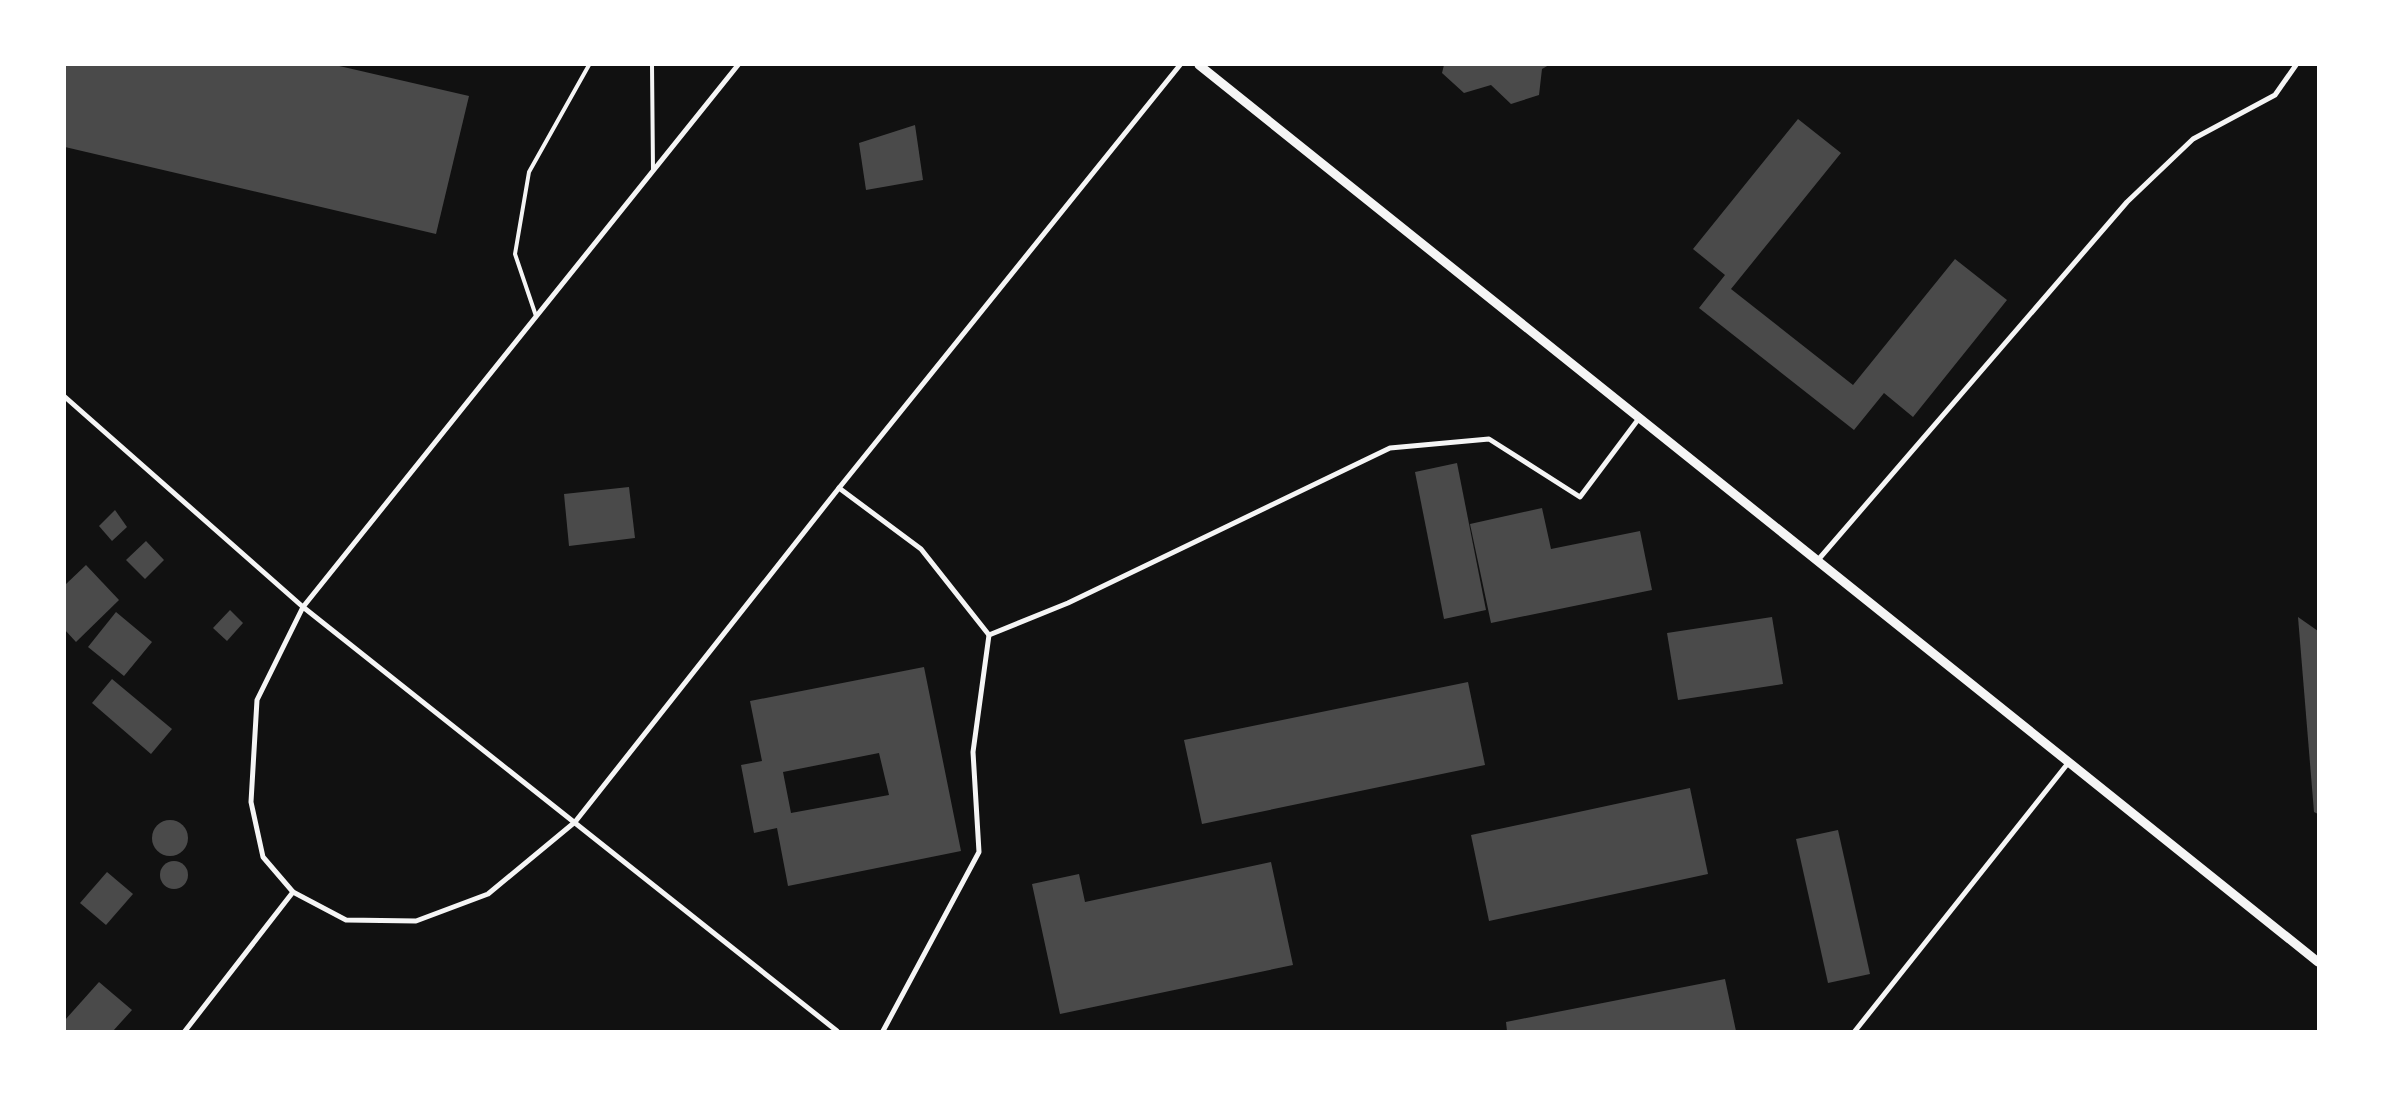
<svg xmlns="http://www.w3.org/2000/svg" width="2383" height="1096" font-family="'Exo 2',sans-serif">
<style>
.building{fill:#4a4a4a;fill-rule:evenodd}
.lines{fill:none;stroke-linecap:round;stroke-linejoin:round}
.service{stroke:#f5f5f5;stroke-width:4}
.minor{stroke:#f5f5f5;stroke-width:5}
.tertiary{stroke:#f5f5f5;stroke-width:9}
</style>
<rect width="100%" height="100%" fill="#111"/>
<g class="building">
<path d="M65,65H335L469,96L436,234L65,147Z"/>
<path d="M1444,65H1549L1542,69L1539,95L1511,104L1491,85L1464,93L1442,73Z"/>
<path d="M1798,119L1841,153L1731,289L1853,385L1955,259L2007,300L1913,417L1884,393L1854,430L1699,308L1725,275L1693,249Z"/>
<path d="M915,125L923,180L866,190L859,143Z"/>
<path d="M1457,463L1486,610L1444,619L1415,472Z"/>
<path d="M629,487L635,538L569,546L564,494Z"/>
<path d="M1542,508L1551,549L1640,531L1652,590L1491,623L1470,524Z"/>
<path d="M115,510L127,527L112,541L99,526Z"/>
<path d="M146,541L164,560L145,579L126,560Z"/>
<path d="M86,565L119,600L76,642L65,630V585Z"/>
<path d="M230,610L243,623L227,641L213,628Z"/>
<path d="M116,612L152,642L124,676L88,647Z"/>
<path d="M1772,617L1783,684L1678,700L1667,633Z"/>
<path d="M2298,617L2318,631V814L2314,812Z"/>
<path d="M924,667L961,851L788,886L777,828L754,833L741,765L762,761L750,701ZM879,753L889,795L791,813L783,772Z"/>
<path d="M112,679L172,729L151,754L92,703Z"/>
<path d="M1468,682L1485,765L1202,824L1184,740Z"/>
<path d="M1690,788L1708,874L1489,921L1471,835Z"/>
<circle cx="170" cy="838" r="18"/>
<path d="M1838,830L1870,974L1828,983L1796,839Z"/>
<circle cx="174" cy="875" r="14"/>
<path d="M1271,862L1293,965L1060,1014L1032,884L1079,874L1085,902Z"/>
<path d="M107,872L133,894L106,925L80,903Z"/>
<path d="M1725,979L1736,1031H1507L1506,1022Z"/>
<path d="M99,982L132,1010L113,1031H65V1020Z"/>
</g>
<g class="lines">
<g class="service">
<path d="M652,65L653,170"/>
<path d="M536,316L515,254L529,172L589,65"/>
</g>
<g class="minor">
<path d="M738,65L303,607L257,700L251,802L263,857L293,892L346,920L416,921L488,894L575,822L839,488L1180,65"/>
<path d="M65,397L303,607L837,1031"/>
<path d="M839,488L921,549L989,635L1068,603L1390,448L1489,439L1580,497L1640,417"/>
<path d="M1818,560L2127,202L2193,139L2275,95L2296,65"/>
<path d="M185,1031L293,892"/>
<path d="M883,1031L979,852L973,752L989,635"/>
<path d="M1855,1031L2069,762"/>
</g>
<path class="tertiary" d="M1199,65L2318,962"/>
</g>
<rect width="2383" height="1096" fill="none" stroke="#ffffff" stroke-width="132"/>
</svg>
